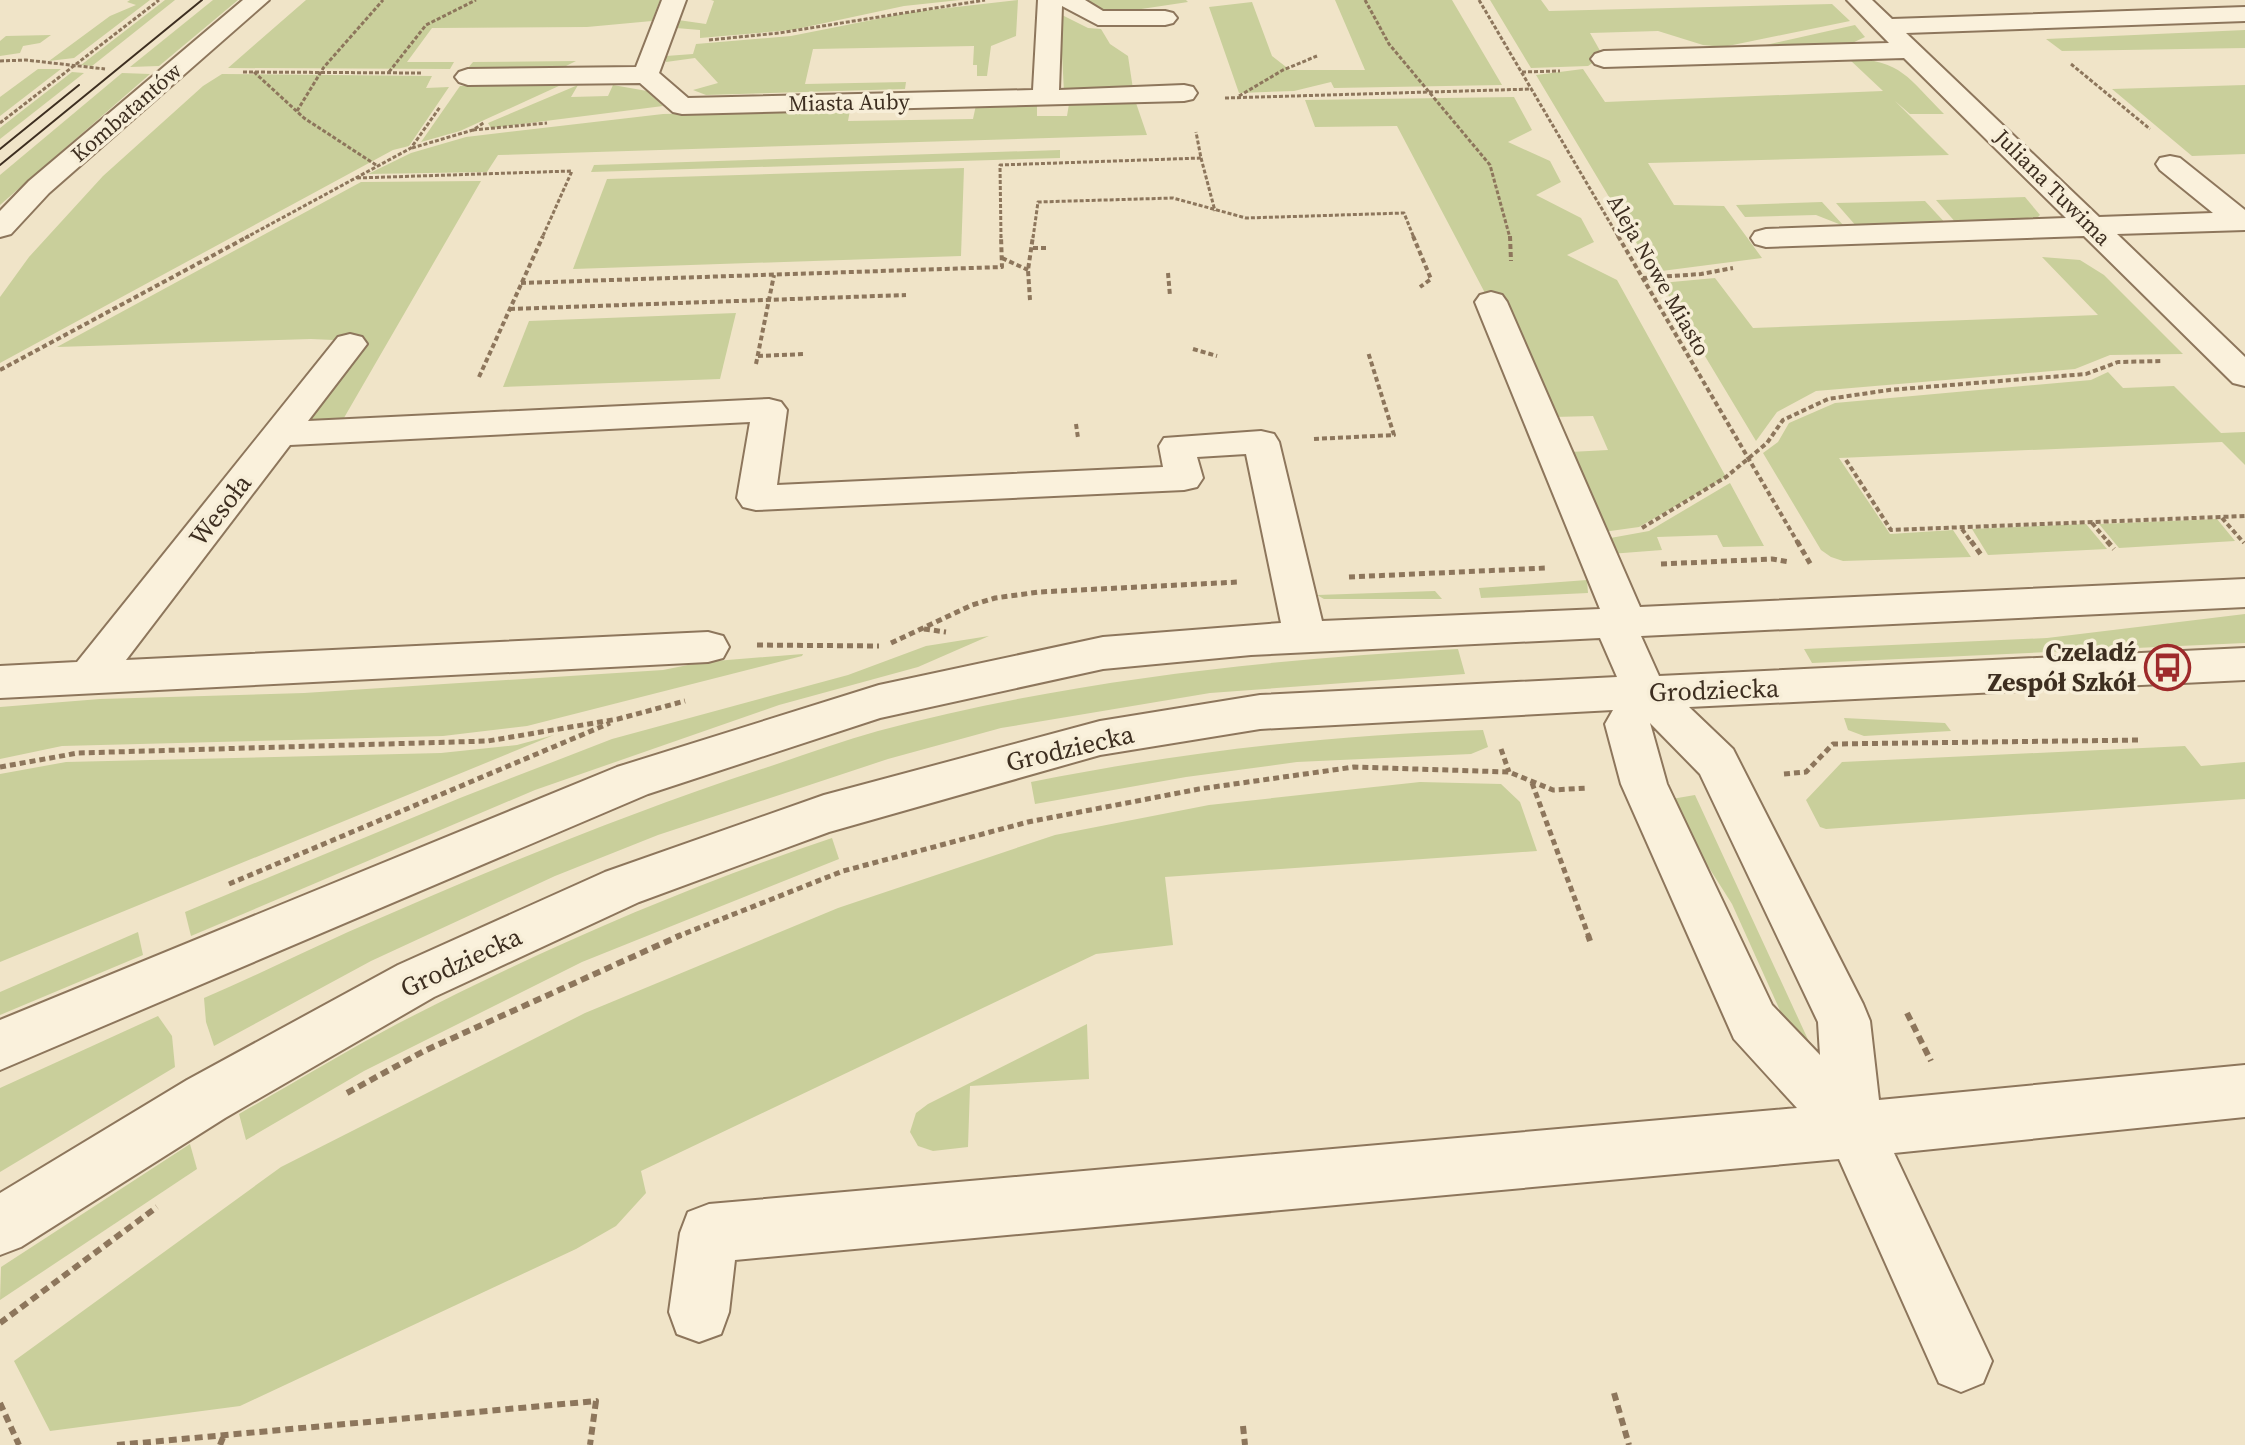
<svg xmlns="http://www.w3.org/2000/svg" width="2245" height="1445" font-family="'Source Serif 4',serif">
<style>
.green{fill:#c9cf9b}
.lines{fill:none;stroke-linecap:round;stroke-linejoin:round}
.minor-casing{stroke:#8d765c;stroke-width:4}
.path-far3{stroke:#8d765c;stroke-width:3;stroke-dasharray:4 2;stroke-linecap:butt}
.path-far2{stroke:#8d765c;stroke-width:4;stroke-dasharray:5 3;stroke-linecap:butt}
.path-far1{stroke:#8d765c;stroke-width:5;stroke-dasharray:6 4;stroke-linecap:butt}
.path{stroke:#8d765c;stroke-width:6;stroke-dasharray:8 5;stroke-linecap:butt}
.minor{fill:#faf1dc;fill-rule:evenodd}
.tram{stroke:#3d2e20;stroke-width:2}
.labels{text-anchor:middle;stroke-width:7;stroke-linejoin:round;paint-order:stroke}
.far-street-label{font-size:22px;fill:#3d2e20;stroke:#f7eed8}
.street-label{font-size:26px;fill:#3d2e20;stroke:#f7eed8}
.poi-label{font-size:26px;font-weight:bold;fill:#3d2e20;stroke:#f7eed8;text-anchor:end}
</style>
<rect width="100%" height="100%" fill="#f0e4c8"/>
<g class="green">
<path d="M130,0H150L74,58L49,61L110,16L136,5L127,2Z"/>
<path d="M165,0H175L92,66L81,65Z"/>
<path d="M213,0H238L159,66L130,67Z"/>
<path d="M306,0H660L652,21L587,27L432,28L407,62H454L450,69L228,68Z"/>
<path d="M711,0H960L904,6L792,30L700,38V30L676,28L678,20L706,24L714,1Z"/>
<path d="M1018,0L1016,36L991,46L987,76H977V65H973L974,46L813,49L805,84L906,82L905,89L706,95L693,90L718,83L695,58L666,62V56L693,54L696,44L791,36L912,12Z"/>
<path d="M1089,0H1186L1188,2L1108,14L1096,10Z"/>
<path d="M1335,0H1452L1502,85L1334,88L1331,82L1294,91L1239,93L1209,7L1252,2L1272,56L1290,70H1365Z"/>
<path d="M1490,0H1541L1549,11L1832,4L1850,21L1723,47L1703,45L1658,31L1590,33L1603,56L1588,66L1531,68Z"/>
<path d="M1060,14L1088,28L1101,29L1110,44L1128,56L1133,89L1064,93Z"/>
<path d="M1855,25L1865,37L1850,44L1757,47Z"/>
<path d="M2245,30V48L2062,51L2046,39Z"/>
<path d="M51,35L40,43L23,46L20,53L0,56V41L6,36Z"/>
<path d="M1849,59C1901,59 1909,79 1944,114H1910L1895,101L1949,155L1648,163L1674,205L1724,206L1762,258L1654,272L1536,75L1583,69L1605,102L1883,91Z"/>
<path d="M576,61L564,67L468,68L473,62Z"/>
<path d="M38,69H61L0,116V97Z"/>
<path d="M72,72L84,73L0,139V128Z"/>
<path d="M122,73L150,74L0,205V175Z"/>
<path d="M222,74L432,76L426,88L449,87L409,146L393,150L0,363V297L29,257L103,176L203,86Z"/>
<path d="M561,85L460,131L421,142L460,86Z"/>
<path d="M578,85L571,97L608,96L613,85L647,91L663,106L491,128L488,123Z"/>
<path d="M2245,85V154L2192,156L2112,89Z"/>
<path d="M1514,97L1532,130L1508,142L1550,161L1561,182L1536,195L1581,218L1594,242L1567,255L1617,280L1726,477L1639,527L1603,532L1570,452L1608,450L1593,416L1554,417L1495,297L1485,293L1397,126L1315,127L1305,100Z"/>
<path d="M1136,103L1147,135L498,155L487,172L368,174L411,153L466,137L663,114L850,110L848,121L973,119L976,105H1037V116H1067L1069,104Z"/>
<path d="M1060,150V158L591,172L594,165Z"/>
<path d="M964,168L961,256L573,269L607,179Z"/>
<path d="M481,181L341,423L309,421L356,341L311,339L57,347L361,182Z"/>
<path d="M2025,197L2040,215L2034,221L1957,224L1936,200Z"/>
<path d="M1925,201L1948,226L1857,227L1836,203Z"/>
<path d="M1822,202L1844,226L1816,215L1745,217L1736,205Z"/>
<path d="M2042,257L2080,260L2104,275L2183,354L2110,355L2075,369L1816,391L1777,412L1756,441L1661,283L1715,278L1753,328L2098,315Z"/>
<path d="M736,313L720,379L503,387L529,321Z"/>
<path d="M2108,372L2123,388L2174,386L2221,433L2245,432V465L2222,442L1839,458L1890,534L1953,530L1971,557L1843,561L1831,557L1821,550L1763,453L1778,442L1789,423L1835,403L2091,380Z"/>
<path d="M1730,483L1764,546L1723,547L1717,535L1657,537L1662,550L1610,554L1605,539L1649,531Z"/>
<path d="M2217,519L2235,541L2119,548L2099,524Z"/>
<path d="M2086,524L2107,549L1988,555L1972,529Z"/>
<path d="M1587,580L1588,593L1481,598L1479,588Z"/>
<path d="M1435,591L1442,599H1324L1317,595Z"/>
<path d="M2245,614V643L1812,663L1804,649L2047,638Z"/>
<path d="M989,636L918,667L779,705L535,790L191,936L185,912L460,798L612,739L848,675L926,646Z"/>
<path d="M1458,649L1465,674L1210,693L1001,728L888,759L658,835L555,876L371,961L214,1046L206,1022L204,998C253,977 300,954 348,932C487,871 627,813 771,766C807,754 842,741 878,731C1069,680 1261,660 1458,649Z"/>
<path d="M803,654L802,656L527,726L443,736L62,746L0,759V707L100,699L304,693L663,670L703,662Z"/>
<path d="M1844,718L1945,723L1951,731L1864,736L1848,730Z"/>
<path d="M1483,730L1488,747L1471,754L1297,762L1186,777L1035,804L1031,782C1181,752 1330,735 1483,730Z"/>
<path d="M554,735L0,962V774L66,762L441,753L517,745Z"/>
<path d="M2185,746L2201,766L2245,762V799L1826,829L1820,827L1806,800L1842,762Z"/>
<path d="M1420,782L1501,784L1520,802L1537,851L1165,877L1173,945L1096,954L641,1171L646,1193L616,1226L576,1249L240,1406L50,1431L14,1361L281,1167L585,1013L838,908L1055,835L1209,805Z"/>
<path d="M1695,795L1811,1046H1796L1732,904L1666,800Z"/>
<path d="M832,838L839,859L582,962L364,1071L246,1140L239,1114C292,1084 344,1052 397,1024C538,951 682,888 832,838Z"/>
<path d="M138,932L143,955L0,1015V992Z"/>
<path d="M158,1016L172,1036L175,1067L0,1172V1088Z"/>
<path d="M1087,1024L1089,1079L970,1086L968,1147L933,1151L918,1146L910,1132L916,1113L928,1104Z"/>
<path d="M190,1144L197,1169L0,1300L1,1267Z"/>
</g>
<g class="lines">
<defs>
<g id="minor">
<path d="M243,0H269L49,193L11,234L0,237V211L29,181Z"/>
<path d="M662,0H686L659,73L688,98L1033,90L1038,0H1085L1103,11H1165L1173,13L1177,18L1173,23L1165,25H1098L1062,6L1059,90L1184,85L1193,87L1197,93L1193,99L1184,101L682,114L673,112L640,83L468,85L459,82L455,77L459,72L468,69L636,67Z"/>
<path d="M1847,0H1872L1892,19L2245,7V21L1906,33L2099,217L2213,213L2160,170L2156,164L2160,158L2170,156L2180,158L2245,210V230L2117,234L2245,357V386L2233,383L2084,236L1766,247L1755,244L1751,238L1755,232L1766,229L2066,218L1904,58L1604,67L1595,64L1591,59L1595,54L1604,51L1889,43Z"/>
<path d="M1491,292L1502,295L1507,302L1640,607L2245,579V607L1641,636L1659,676L2245,648V680L1689,707L1733,749L1863,1004L1870,1021L1879,1100L2245,1065V1117L1894,1153L1992,1361L1983,1383L1961,1392L1939,1383L1839,1159L735,1260L729,1312L721,1334L699,1342L677,1334L669,1312L680,1233L688,1212L709,1204L1797,1108L1734,1039L1621,784L1605,724L1613,710L1260,729L1100,755L829,832L639,902L434,997L225,1118L21,1247L0,1255V1193L187,1080L398,965L605,872L824,795L1100,721L1260,695L1617,677L1600,638L1251,655L1103,669L880,718L648,794L0,1070V1020L617,767L879,685L1103,637L1281,623L1246,454L1197,457L1203,478L1197,487L1184,490L756,510L743,507L737,498L750,422L290,445L126,660L708,632L723,636L729,647L723,658L708,662L0,698V666L77,662L338,337L350,334L362,337L367,344L308,421L769,399L781,402L787,410L777,485L1163,467L1159,446L1164,438L1261,431L1274,434L1279,442L1322,621L1600,609L1475,302L1480,295ZM1650,723L1700,774L1818,1022L1820,1055L1772,1005L1667,784Z"/>
</g>
</defs>
<use href="#minor" class="minor-casing"/>
<g class="path-far3">
<path d="M1365,0L1389,44L1490,165L1510,238"/>
<path d="M1479,0L1619,238"/>
<path d="M709,40L779,33L985,0"/>
<path d="M0,61L26,60L105,69"/>
<path d="M2071,64L2150,129"/>
<path d="M243,72L421,73"/>
<path d="M254,72L304,118L376,165"/>
<path d="M389,72L426,25L476,0"/>
<path d="M1522,72L1560,71"/>
<path d="M1239,96L1283,70L1317,56"/>
<path d="M1225,98L1532,89"/>
<path d="M297,111L324,67L383,0"/>
<path d="M0,123L159,0"/>
<path d="M473,130L547,123"/>
<path d="M412,148L473,130L485,122"/>
<path d="M1201,158L1215,211"/>
<path d="M357,178L572,171L542,238"/>
<path d="M245,238L411,148L440,107"/>
<path d="M1001,238L1000,165L1201,158L1196,132"/>
<path d="M1033,238L1038,202L1173,198L1246,218L1404,213L1414,238"/>
</g>
<g class="path-far2">
<path d="M1413,236L1431,279L1420,287"/>
<path d="M1510,236L1511,261"/>
<path d="M1618,236L1798,543"/>
<path d="M1033,248H1047"/>
<path d="M1002,258L1028,270"/>
<path d="M1168,273L1170,296"/>
<path d="M1643,278L1701,274L1733,268"/>
<path d="M521,283L1002,267L1001,236"/>
<path d="M1030,300L1028,270L1033,236"/>
<path d="M510,309L906,295"/>
<path d="M1193,349L1217,356"/>
<path d="M758,356L805,354"/>
<path d="M756,364L774,275"/>
<path d="M0,370L249,236"/>
<path d="M479,377L543,236"/>
<path d="M1076,424L1078,438"/>
<path d="M1314,439L1394,435L1368,352"/>
<path d="M1846,460L1891,530L2245,516"/>
<path d="M2222,518L2244,543"/>
<path d="M2092,523L2109,543"/>
<path d="M1642,528L1726,477L1767,443L1783,420L1828,399L1889,390L2086,374L2118,362L2161,361"/>
<path d="M1962,529L1972,543"/>
</g>
<g class="path-far1">
<path d="M1797,541L1811,565"/>
<path d="M1971,541L1982,556"/>
<path d="M2107,541L2114,549"/>
<path d="M1661,564L1772,559L1790,562"/>
<path d="M1349,577L1547,568"/>
<path d="M924,629L946,632"/>
<path d="M891,643L972,605L995,598L1039,592L1239,582"/>
<path d="M757,645L879,646"/>
<path d="M1501,749L1509,772"/>
<path d="M0,767L78,753L488,741L618,719L685,701"/>
<path d="M1784,774L1806,772L1833,744L2141,740"/>
<path d="M1532,783L1589,937"/>
<path d="M229,884L610,723"/>
<path d="M676,937L843,871L1028,822L1199,789L1354,767L1509,772L1553,790L1587,788"/>
</g>
<g class="path">
<path d="M1588,935L1590,941"/>
<path d="M1907,1013L1931,1061"/>
<path d="M347,1093L424,1051L681,935"/>
<path d="M0,1323L157,1207"/>
<path d="M1614,1393L1629,1445"/>
<path d="M0,1403L19,1445"/>
<path d="M1243,1426L1245,1445"/>
<path d="M117,1445L596,1401L590,1445"/>
<path d="M220,1445L224,1435"/>
</g>
<use href="#minor" class="minor"/>
<g class="tram">
<path d="M0,149L79,85"/>
<path d="M0,165L202,0"/>
</g>
</g>
<defs>
<symbol id="bus-ring" viewBox="-11 -11 22 22"><circle r="9.5" fill="#f7eed8" stroke="#9e2a2b" stroke-width="1.5"/><path d="M-5-6H5V4H4V6H2V4H-2V6H-4V4H-5ZM-3.5-4V0h7V-4ZM-3.5 1.2v1.5H-2V1.2ZM2 1.2v1.5H3.5V1.2Z" fill="#9e2a2b"/></symbol>
</defs>
<g fill-rule="evenodd">
<use href="#bus-ring" x="2142" y="642" width="51" height="51"/>
</g>
<g class="labels">
<g class="far-street-label">
<text transform="translate(849 102) rotate(-1)" y="8">Miasta Auby</text>
<text transform="translate(126 112) rotate(-41)" y="8">Kombatantów</text>
<text transform="translate(2053 187) rotate(45)" y="8">Juliana Tuwima</text>
<text transform="translate(1659 275) rotate(60)" y="8">Aleja Nowe Miasto</text>
</g>
<g class="street-label">
<text transform="translate(220 510) rotate(-52)" y="9">Wesoła</text>
<text transform="translate(1714 690) rotate(-2)" y="9">Grodziecka</text>
<text transform="translate(1070 748) rotate(-13)" y="9">Grodziecka</text>
<text transform="translate(461 962) rotate(-25)" y="9">Grodziecka</text>
</g>
<g class="poi-label">
<text x="2136" y="661">Czeladź<tspan x="2136" dy="30">Zespół Szkół</tspan></text>
</g>
</g>
</svg>
